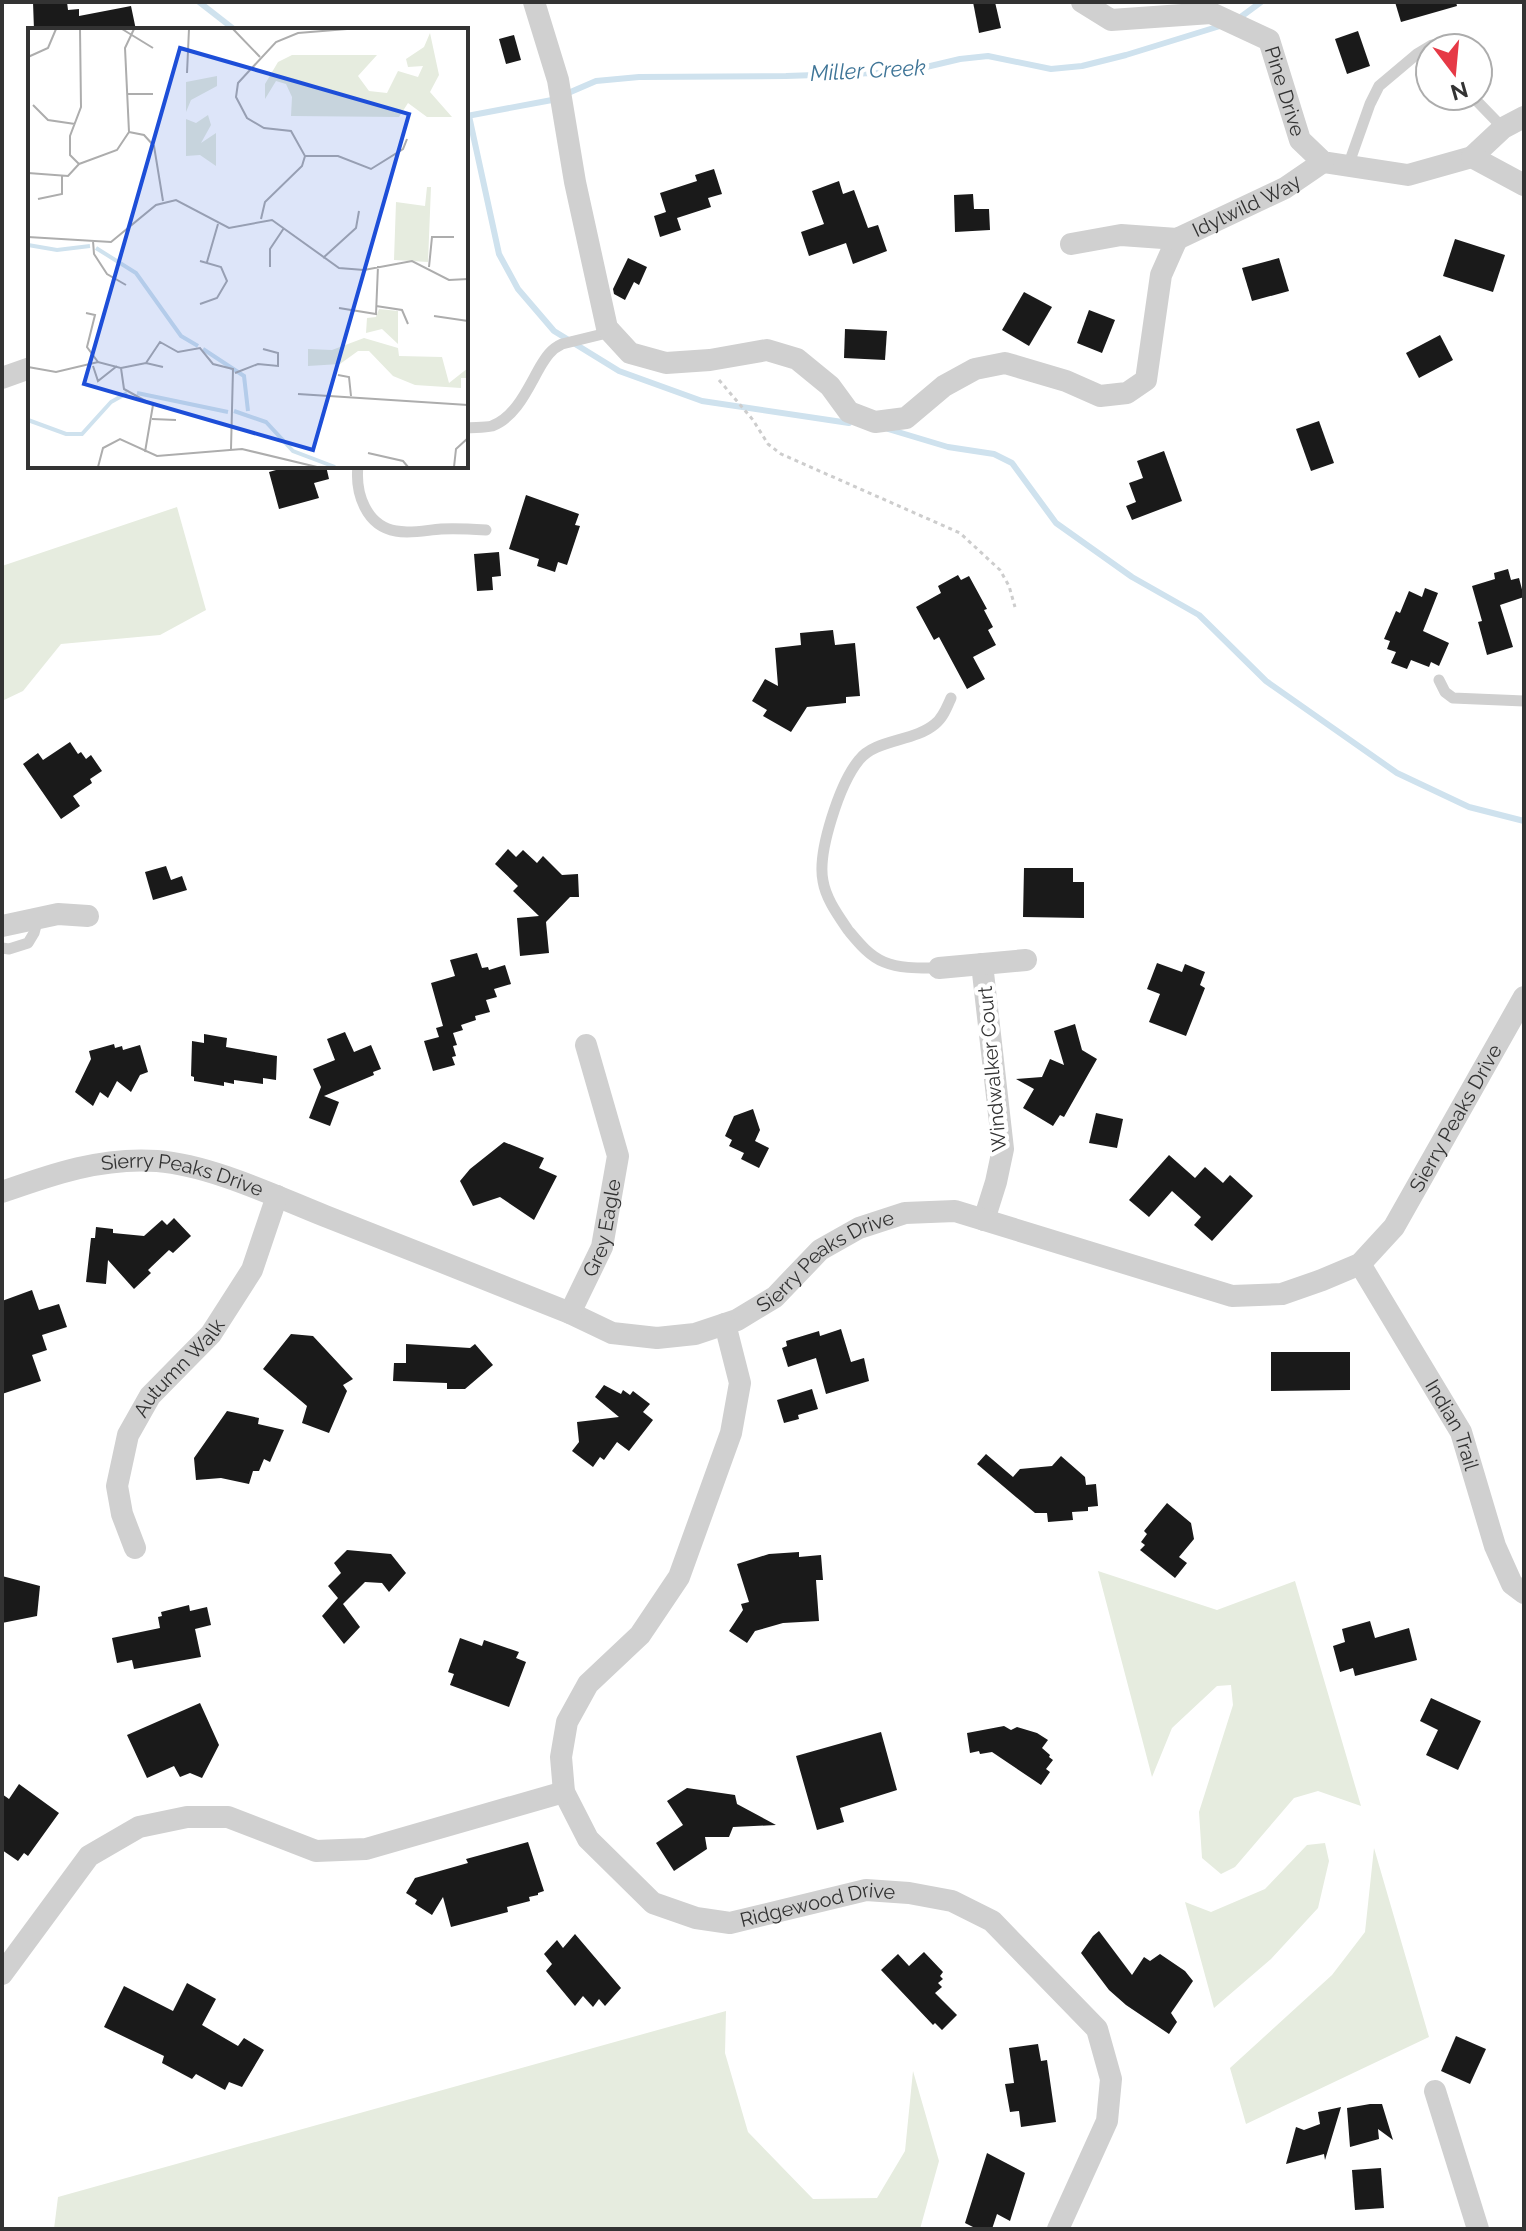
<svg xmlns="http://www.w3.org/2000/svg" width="1526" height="2231" font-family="Raleway,sans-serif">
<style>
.green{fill:#e6ecdf}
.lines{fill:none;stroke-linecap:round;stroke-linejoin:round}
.stream{stroke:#cfe2ee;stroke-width:6}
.building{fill:#1a1a1a}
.path{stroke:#cdcdcd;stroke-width:3;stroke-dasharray:4 4;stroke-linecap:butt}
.lane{stroke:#d0d0d0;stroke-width:11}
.street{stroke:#d0d0d0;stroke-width:22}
.labels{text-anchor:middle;stroke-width:8;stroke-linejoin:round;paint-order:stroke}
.street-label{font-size:20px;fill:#333;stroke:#fff}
.water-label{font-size:22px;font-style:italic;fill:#3f7597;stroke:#fff}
.inset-river{fill:none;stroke:#cfe2ee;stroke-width:4}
.inset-road{fill:none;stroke:#adadad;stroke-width:2}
.view{fill:#1d4ed8;fill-opacity:0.15;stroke:#1d4ed8;stroke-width:4}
.inset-edge{fill:none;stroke:#333;stroke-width:4}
</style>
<rect width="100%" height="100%" fill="#fff"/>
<g class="green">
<path d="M177,507L206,610L160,635L61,644L23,691L2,701V566Z"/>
<path d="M1098,1571L1217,1610L1295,1581L1361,1806L1318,1791L1294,1798L1235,1867L1221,1874L1202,1858L1199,1812L1233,1705L1231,1685L1217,1686L1172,1728L1152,1777Z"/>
<path d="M1325,1843L1329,1861L1318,1908L1271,1959L1214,2008L1185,1902L1211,1912L1265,1889L1307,1845Z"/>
<path d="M1374,1848L1429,2037L1246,2124L1230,2068L1332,1975L1365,1932Z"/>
<path d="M726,2011L725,2053L748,2132L813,2199L877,2198L905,2151L913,2071L939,2161L920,2229H54L58,2197Z"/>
</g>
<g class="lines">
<g class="stream">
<path d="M199,2L235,30"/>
<path d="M1238,19L1261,2"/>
<path d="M467,116L552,100L596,81L639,77L786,76L905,72L960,59L988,56L1051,69L1082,66L1126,55L1220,26"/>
<path d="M469,116L499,254L518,289L554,331L619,371L702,401L849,423"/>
<path d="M888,429L948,447L994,454L1012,463L1056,523L1132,577L1199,615L1266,681L1397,773L1469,807L1524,821"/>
</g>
</g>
<g class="building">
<path d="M33,2H67L68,10L79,9V16L131,6L136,30H34Z"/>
<path d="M973,2H995L1001,28L979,33Z"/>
<path d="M1395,2H1456L1457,6L1401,22Z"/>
<path d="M1358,31L1370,66L1347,74L1335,39Z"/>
<path d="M514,35L521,60L506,64L499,39Z"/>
<path d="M714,169L722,194L708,198L711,207L677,218L681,230L660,237L654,216L666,212L660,193L697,181L695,175Z"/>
<path d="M839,181L843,194L854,190L868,228L878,225L887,251L853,264L846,243L809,256L801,232L824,224L812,191Z"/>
<path d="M973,194L974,209H989L990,230L955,232L954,195Z"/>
<path d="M1455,239L1505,255L1493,292L1443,276Z"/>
<path d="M628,258L647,267L639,285L634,282L625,300L614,294L613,289Z"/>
<path d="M1279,258L1289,291L1252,301L1242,268Z"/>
<path d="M1024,292L1052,307L1029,346L1002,330Z"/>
<path d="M1089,310L1115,320L1102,353L1077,343Z"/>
<path d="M845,329L887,331L885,360L844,358Z"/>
<path d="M1440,335L1453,360L1419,378L1406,353Z"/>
<path d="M1319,421L1334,463L1311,471L1296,429Z"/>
<path d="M1164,451L1182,501L1132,520L1126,506L1136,502L1129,483L1143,478L1137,461Z"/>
<path d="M290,466H326L329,479L314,483L319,498L279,509L269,472Z"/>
<path d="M526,495L579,514L575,525L580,526L567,565L558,562L555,572L537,566L539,559L509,549Z"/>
<path d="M499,552L501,576L492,577L493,590L477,591L474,554Z"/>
<path d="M1508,569L1511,580L1519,578L1524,597L1500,605L1513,647L1487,655L1478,622L1482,621L1472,586L1495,579L1494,573Z"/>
<path d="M958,575L961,580L969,576L987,609L984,610L993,627L988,630L996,645L973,657L985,679L967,689L939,637L934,640L916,607L941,593L938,586Z"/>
<path d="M1425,588L1438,593L1423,631L1449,643L1439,666L1431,662L1429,667L1411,660L1407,669L1391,663L1396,652L1387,649L1390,641L1384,639L1396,611L1400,613L1409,591L1422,597Z"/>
<path d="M833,630L835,645L855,643L860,696L846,697V703L807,707L791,732L763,716L767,710L752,701L765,679L778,686L775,648L801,645L800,633Z"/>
<path d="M70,742L78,754L81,752L86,759L91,755L102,771L90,779L92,783L73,796L80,806L61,819L23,764L38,753L43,760Z"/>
<path d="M508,849L516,857L523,850L537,863L543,856L562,875L578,874L579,897H570L546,922L549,953L520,956L517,918L539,916L513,891L518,886L495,864Z"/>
<path d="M166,866L171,880L182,876L187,890L153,900L145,872Z"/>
<path d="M1024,868H1073V882H1084V918L1023,917Z"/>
<path d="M477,953L482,968L488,967L489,970L505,965L511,984L494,989L497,997L486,1000L490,1012L475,1016L476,1020L461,1025L463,1030L453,1033L457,1045L453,1046L456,1056L452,1057L455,1065L433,1071L424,1041L439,1037L436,1028L443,1026L431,983L455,976L450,960Z"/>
<path d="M1157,963L1182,972L1185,964L1205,972L1200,985L1205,988L1186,1036L1149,1022L1160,994L1147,989Z"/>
<path d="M1075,1024L1082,1050L1097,1059L1064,1117L1060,1115L1053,1126L1023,1108L1034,1089L1016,1079L1042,1077L1050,1059L1064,1065L1054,1031Z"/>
<path d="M345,1032L354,1052L371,1045L381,1069L373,1072L374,1075L324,1096L339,1102L330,1126L309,1118L321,1087L313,1069L335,1060L327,1039Z"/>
<path d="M204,1034L227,1038L226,1047L277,1056L276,1080L263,1078V1084L234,1080V1084L224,1082V1086L194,1081V1077L191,1076L192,1041L204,1043Z"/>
<path d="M114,1044L115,1048L122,1046L123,1050L140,1045L148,1072L140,1075L131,1092L117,1081L108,1098L100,1092L93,1106L75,1092L91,1059L89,1051Z"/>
<path d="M753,1109L760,1130L755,1141L769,1148L759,1168L741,1159L744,1153L729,1146L732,1140L725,1136L734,1116Z"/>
<path d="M1096,1113L1123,1119L1117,1148L1089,1143Z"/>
<path d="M504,1142L544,1158L539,1168L557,1176L534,1220L500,1197L473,1206L460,1181L470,1169Z"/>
<path d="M1169,1155L1195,1178L1205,1167L1223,1183L1230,1175L1253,1196L1212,1241L1194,1225L1201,1217L1172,1191L1149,1217L1129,1200Z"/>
<path d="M174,1218L191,1236L173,1253L169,1250L148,1270L151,1273L134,1289L108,1260L106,1284L86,1282L91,1238H95L96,1227L113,1229V1233L144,1236L162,1220L167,1225Z"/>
<path d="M32,1290L39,1310L59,1304L67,1327L42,1335L47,1350L32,1355L41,1381L2,1394V1301Z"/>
<path d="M841,1329L851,1362L864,1358L869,1381L826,1394L816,1358L788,1367L782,1348L787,1346L786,1341L819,1331L820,1336Z"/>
<path d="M291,1334L313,1336L353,1379L343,1385L347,1391L329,1433L302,1423L307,1406L263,1369Z"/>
<path d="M406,1344L470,1348L475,1344L493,1365L465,1389H447V1383L393,1381L394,1363H406Z"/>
<path d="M1271,1352H1350V1390L1271,1391Z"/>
<path d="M604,1385L621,1394L623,1390L630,1395L633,1391L650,1404L643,1412L653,1420L629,1451L617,1442L604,1460L600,1457L593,1467L572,1451L579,1442L577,1422L619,1417L595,1397Z"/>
<path d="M812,1389L818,1409L798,1415L799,1419L784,1423L777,1400Z"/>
<path d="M227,1411L259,1418L258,1424L284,1430L270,1462L264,1459L259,1471H253L249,1484L221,1478L196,1480L194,1458Z"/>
<path d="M986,1454L1013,1477L1020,1469L1052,1466L1061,1456L1085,1477L1086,1485L1096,1484L1098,1506L1088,1507V1511L1072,1512L1073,1520L1048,1522L1047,1513H1035L977,1464Z"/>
<path d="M1167,1503L1191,1523L1194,1539L1179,1557L1187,1563L1175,1578L1140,1550L1145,1545L1141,1542L1147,1534L1144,1531Z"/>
<path d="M347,1550L391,1554L406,1573L389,1592L382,1583L365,1582L343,1604L360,1627L344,1644L322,1616L338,1598L328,1586L341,1573L334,1563Z"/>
<path d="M799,1552V1557L821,1555L823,1580H816L819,1621L783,1623L755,1631L747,1643L729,1631L743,1610L741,1604L749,1602L737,1564L769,1554Z"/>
<path d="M2,1576L40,1586L37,1616L2,1623Z"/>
<path d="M189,1605L190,1611L207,1607L211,1625L195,1629L201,1657L134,1669L132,1660L117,1663L112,1638L160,1628L158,1617L162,1616L161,1612Z"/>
<path d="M1370,1621L1375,1638L1409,1628L1417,1660L1355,1676L1353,1668L1340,1672L1333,1646L1345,1642L1342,1629Z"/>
<path d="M460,1638L482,1646L484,1640L519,1652L516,1658L526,1662L509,1707L450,1685L454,1674L448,1672Z"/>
<path d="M1431,1698L1481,1721L1458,1770L1426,1755L1438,1730L1420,1721Z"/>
<path d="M200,1703L219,1745L202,1778L190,1773L180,1777L174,1766L147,1778L127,1735Z"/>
<path d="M1004,1726L1011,1730L1017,1727L1037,1733L1048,1740L1042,1748L1050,1755L1049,1757L1053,1760L1046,1769L1050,1772L1041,1785L992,1752L980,1754L979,1751L970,1753L967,1733Z"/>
<path d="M881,1732L897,1790L840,1808L844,1822L817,1830L796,1756Z"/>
<path d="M19,1784L59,1813L28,1856L24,1853L18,1861L2,1850V1794L9,1799Z"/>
<path d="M687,1788L735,1795L737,1804L776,1825L733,1827L729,1837H705L707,1849L674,1871L656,1843L683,1825L667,1801Z"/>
<path d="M528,1842L544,1891L538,1893V1895L529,1897L530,1901L507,1907L508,1912L451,1927L443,1897L432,1915L415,1904L417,1900L406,1893L415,1878L468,1863L466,1859Z"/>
<path d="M1099,1931L1132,1975L1144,1957L1150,1961L1160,1954L1185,1971L1193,1981L1171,2013L1177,2022L1169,2034L1126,2005L1109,1990L1081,1953L1093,1936Z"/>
<path d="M575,1934L621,1988L605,2006L599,1999L593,2007L583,1996L575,2006L546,1971L552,1964L544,1954L557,1940L563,1948Z"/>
<path d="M924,1952L943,1972L940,1976L943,1979L938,1983L942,1987L935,1993L957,2015L942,2030L935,2023L933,2025L881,1970L898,1954L909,1966Z"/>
<path d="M187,1983L216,1999L202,2025L238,2046L244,2038L264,2050L242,2087L229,2082L225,2090L196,2074L192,2079L162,2063L164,2056L104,2027L124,1986L173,2011Z"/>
<path d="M1456,2036L1486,2049L1470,2084L1441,2071Z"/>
<path d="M1038,2044L1041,2061L1047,2060L1056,2122L1021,2127L1019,2111L1010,2112L1005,2084L1014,2083L1009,2048Z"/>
<path d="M1370,2104H1382L1393,2140L1378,2129L1379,2139L1350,2147L1347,2108Z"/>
<path d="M1341,2107L1325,2160L1324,2154L1286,2164L1296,2127L1304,2130L1320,2124L1318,2112Z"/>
<path d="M987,2153L1025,2173L1010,2221L997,2214L992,2229H977L965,2223Z"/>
<path d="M1381,2168L1384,2208L1355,2210L1352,2170Z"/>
</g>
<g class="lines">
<path class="path" d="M719,380L753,420L768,444L781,454L960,533L1000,570L1009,586L1015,607"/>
<g class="lane">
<path d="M1472,96L1503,128"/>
<path d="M1348,166L1370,104L1379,86L1417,54L1432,45L1445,42L1454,48"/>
<path d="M466,428C474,427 484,428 492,426C516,417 528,388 540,367C546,357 551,349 562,344L611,332"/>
<path d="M358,466C355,493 366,526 396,531C410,534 427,530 441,529C456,528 471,529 486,530"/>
<path d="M1439,680L1445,692L1453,698L1524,701"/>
<path d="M2,948L9,949L28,943L34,933L38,918"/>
<path d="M939,968C921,968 901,969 884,962C869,956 858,942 848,930C838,915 826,899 823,881C817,852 840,783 859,760C875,739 914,742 935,724C943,718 947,707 951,698"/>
</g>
<g class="street">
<path d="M534,2L558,80L575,182L607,328L630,353L666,363L710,360L767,350L797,359L830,386L849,412L875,422L906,418L944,386L975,369L1005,363L1066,381L1100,396L1127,393L1146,380L1161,275L1177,239"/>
<path id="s1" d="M1082,2L1111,20L1211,13L1269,40L1300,140L1323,162L1408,175L1472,157L1503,128L1524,117"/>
<path d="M1472,157L1524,185"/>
<path id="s2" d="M1071,244L1121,235L1177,239L1285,188L1323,162"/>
<path d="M2,378L30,368"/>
<path d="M2,926L58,914L88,916"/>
<path d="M982,964L1003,1149L996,1182L984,1220"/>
<path d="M939,968L1026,960"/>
<path id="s3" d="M2,1192C53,1174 102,1157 157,1161C210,1165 275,1196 325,1216C407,1248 488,1280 570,1313L612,1333L657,1338L695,1334L737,1320L775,1297L820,1250L859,1228L905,1213L955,1211L1232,1296L1282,1294L1322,1280L1360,1264L1394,1227L1524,997"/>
<path id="s4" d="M1360,1264L1461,1432L1495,1546L1512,1584L1524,1593"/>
<path id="s5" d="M570,1313L602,1247L618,1156L586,1045"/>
<path id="s6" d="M725,1324L740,1383L731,1433L679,1577L640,1635L588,1684L567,1722L561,1757L564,1792L588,1839L653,1903L696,1918L730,1923L866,1890L909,1893L952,1901L992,1921L1097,2029L1111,2079L1107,2121L1058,2229"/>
<path id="s7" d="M135,1548L122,1514L117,1486L128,1435L150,1396L211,1334L252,1270L277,1196"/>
<path d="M2,1974L89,1856L139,1827L187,1817H228L316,1851L366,1849L564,1792"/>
<path d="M1435,2091L1478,2229"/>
</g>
</g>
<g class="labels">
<g class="street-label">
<text dy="7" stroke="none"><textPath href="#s1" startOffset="252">Pine Drive</textPath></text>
<text dy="7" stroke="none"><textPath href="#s2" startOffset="184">Idylwild Way</textPath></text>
<text transform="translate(992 1069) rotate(-95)" y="7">Windwalker Court</text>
<text dy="7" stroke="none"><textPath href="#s3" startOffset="1626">Sierry Peaks Drive</textPath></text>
<text dy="7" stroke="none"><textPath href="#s3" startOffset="186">Sierry Peaks Drive</textPath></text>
<text dy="7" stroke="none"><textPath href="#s5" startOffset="92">Grey Eagle</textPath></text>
<text dy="7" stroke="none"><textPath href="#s3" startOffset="882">Sierry Peaks Drive</textPath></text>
<text dy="7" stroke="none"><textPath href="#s7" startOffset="202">Autumn Walk</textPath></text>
<text dy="7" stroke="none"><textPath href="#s4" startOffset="186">Indian Trail</textPath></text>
<text dy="7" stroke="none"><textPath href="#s6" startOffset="834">Ridgewood Drive</textPath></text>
</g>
<g class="water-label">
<text transform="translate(868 70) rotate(-3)" y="8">Miller Creek</text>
</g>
</g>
<g transform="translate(28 28)">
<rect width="440" height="440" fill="#fff"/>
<path d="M402,5L411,47L402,64L424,89H399L380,75L371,89L263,88L264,69L258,56L248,53L237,71V56L250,34L264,27H349L330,48L341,63L359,65L370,43L390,49L395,38L380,39L378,31L396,19ZM189,48V58L163,72L158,84V54ZM180,87L183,97L173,115L188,105V138L172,127L158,128V91L168,95ZM399,159H403L400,234L366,232L368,174L397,178ZM351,281L370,283V316L354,301L338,305L339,290L348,289ZM336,310L370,320L371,328L414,329L421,355L440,340V350H433V360L387,357L365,348L341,323H330L312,336L280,338V321L304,322Z" fill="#e6ecdf"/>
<path class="inset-river" d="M0,217L29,222L62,218M68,220L108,245L153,308L170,318M175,321L216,348L220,383M109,365L200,384M206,383L238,394L265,423L307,439M0,392L38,406H54L83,374L99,365"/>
<path class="inset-road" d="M94,1L125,20M205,1L232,29M0,29L20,20L28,1M159,45L161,1M99,66H125M5,77L20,92L47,96M101,104L116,107L126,118L135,173M277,128H310L343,141L375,121L379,111M51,136L89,122L101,104L97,20L106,1M51,136L42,127V108L53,79L52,1M0,145L40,148L51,136M10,171L34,166V148M233,191L237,174L274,138L277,128L263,103L236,100L219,90L208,69L210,55L248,14L270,5L319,1M0,209L83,214L128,177L148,172L201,200L244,192L311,240L336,242L384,233L421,252L440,251M65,213L66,226L79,246L98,257M295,230L328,200L331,183M179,234L190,196M242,239V221L256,200M401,239L404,209H426M172,276L189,270L199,253L193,239L172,233M348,278L374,282L380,296M311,280L348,286L350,238M58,285L67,287L59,319L70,334M406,288L440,293M118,335L132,314L150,324L172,320L185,336L205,341L203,421M65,338L70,353L89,338M0,339L28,344L70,334L93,340L96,361L125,377L117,424M93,340L118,335L135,339M207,345L230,336L250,338V325L235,321M310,347L321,349L323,368M270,366L440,377M124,391L148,392M340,425L375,433L380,439M70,439L75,420L92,411L129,428L214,421L289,439M426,439L428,421L440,410"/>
<path class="view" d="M152,20L381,86L285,422L56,356Z"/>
<rect width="440" height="440" class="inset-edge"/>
</g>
<rect width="1526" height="2231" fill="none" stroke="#333333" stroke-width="8"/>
<g transform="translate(1454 72) rotate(164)"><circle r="38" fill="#ffffff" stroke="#adadad" stroke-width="2"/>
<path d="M0-6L14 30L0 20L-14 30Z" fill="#e63946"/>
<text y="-12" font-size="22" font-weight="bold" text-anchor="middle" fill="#333333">N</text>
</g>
</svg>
